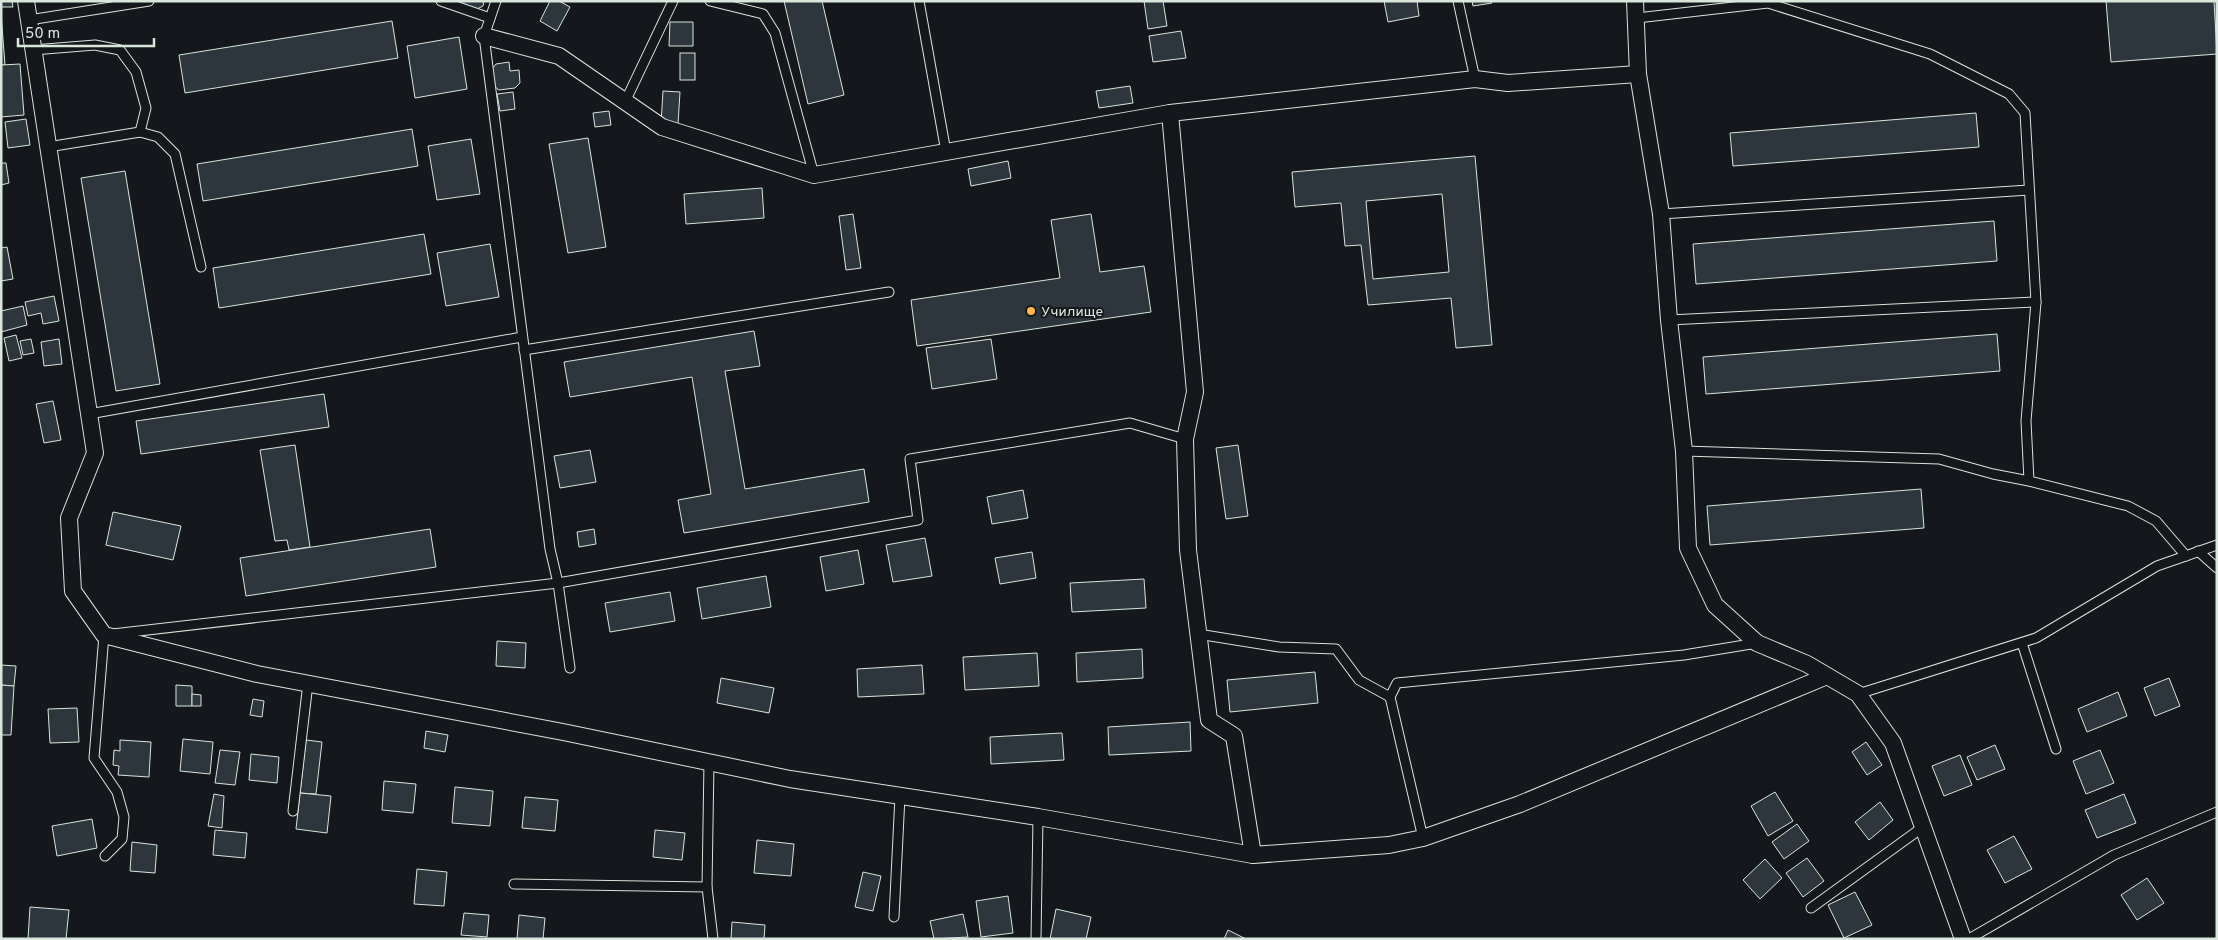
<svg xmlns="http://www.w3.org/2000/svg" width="2218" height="940" font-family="Overpass,sans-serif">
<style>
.building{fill:#2c363c;stroke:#d8e6dc;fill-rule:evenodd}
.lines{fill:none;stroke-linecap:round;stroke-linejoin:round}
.lane-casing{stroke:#d8e6dc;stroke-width:11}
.street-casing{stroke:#d8e6dc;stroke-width:18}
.lane{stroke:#14181c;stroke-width:9}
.street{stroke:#14181c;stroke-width:16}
.poi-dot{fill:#ffb74d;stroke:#14181c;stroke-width:2}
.labels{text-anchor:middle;stroke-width:4;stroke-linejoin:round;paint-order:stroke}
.poi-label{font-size:14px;fill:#d8e6dc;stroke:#14181c;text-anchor:start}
</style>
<rect width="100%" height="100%" fill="#14181c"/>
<g class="building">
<path d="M1,1H12L13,7H1Z"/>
<path d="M457,1H484L483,6L477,9Z"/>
<path d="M550,1H559L570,7L557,31L540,21Z"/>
<path d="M784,1H822L844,95L808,104Z"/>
<path d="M1144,1H1163L1167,26L1148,29Z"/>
<path d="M1384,1H1417L1419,16L1388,22Z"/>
<path d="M1472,1H1491L1492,3L1473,6Z"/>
<path d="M2106,1H2214L2217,54L2111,62Z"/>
<path d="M1,13L5,65H1Z"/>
<path d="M392,21L398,58L185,93L179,55Z"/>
<path d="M670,22H693V46H669Z"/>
<path d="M1181,31L1186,58L1153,62L1149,36Z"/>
<path d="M459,37L467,89L415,98L407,46Z"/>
<rect x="680" y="53" width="15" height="27"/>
<path d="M509,62L510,71L519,70L520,83L515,88L499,90L494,86L492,69L496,64Z"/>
<path d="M20,64L24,115L1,117V65Z"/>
<path d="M1130,86L1133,103L1099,108L1096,91Z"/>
<path d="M663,91L680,92L678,124H661Z"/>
<path d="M513,92L515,109L500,111L497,94Z"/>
<path d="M609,111L611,125L595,127L593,113Z"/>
<path d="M1976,113L1979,147L1733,166L1730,133Z"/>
<path d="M26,119L30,145L8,148L5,122Z"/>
<path d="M412,129L418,166L203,201L197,164Z"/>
<path d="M588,138L606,247L568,253L549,144Z"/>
<path d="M471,139L480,194L437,200L428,146Z"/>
<path d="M1475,156L1492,345L1456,348L1451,298L1368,305L1361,245L1345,246L1341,203L1295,207L1292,172ZM1442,194L1449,272L1373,279L1366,201Z"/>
<path d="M1008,161L1011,178L971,186L968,169Z"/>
<path d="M1,163H6L9,183L1,185Z"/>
<path d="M125,171L160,384L116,391L81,178Z"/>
<path d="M762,188L764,218L686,224L684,194Z"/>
<path d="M853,214L861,268L846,270L839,216Z"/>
<path d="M1091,214L1100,272L1144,266L1151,312L917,346L911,300L1060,278L1051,220Z"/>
<path d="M1994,221L1997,261L1696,284L1693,244Z"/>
<path d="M424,234L431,274L219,308L213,268Z"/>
<path d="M490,244L499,297L446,306L437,253Z"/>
<path d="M7,247L13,279L1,281V248Z"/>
<path d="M54,296L59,321L43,324L41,313L28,316L25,302Z"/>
<path d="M23,306L27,325L1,332V311Z"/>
<path d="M754,331L760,366L725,371L745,489L864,469L869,502L684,533L678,500L711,494L692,377L570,397L564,362Z"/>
<path d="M1997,334L2000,371L1706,394L1703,357Z"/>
<path d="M16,335L22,358L9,361L4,338Z"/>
<path d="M31,339L34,353L23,355L20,341Z"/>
<path d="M59,339L62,364L44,366L41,342Z"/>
<path d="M991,339L997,379L932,389L926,348Z"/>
<path d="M324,394L329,427L141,454L136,421Z"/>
<path d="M53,401L61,440L44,443L36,404Z"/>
<path d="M295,445L310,547L289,550L287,540L275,541L260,450Z"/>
<path d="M1238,445L1248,516L1226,519L1216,448Z"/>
<path d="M590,450L596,482L560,488L554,456Z"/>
<path d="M1921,489L1924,528L1710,545L1707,506Z"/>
<path d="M1023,490L1028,518L992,524L987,497Z"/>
<path d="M113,512L181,526L173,560L106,545Z"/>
<path d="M430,529L436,567L246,596L240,558Z"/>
<path d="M594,529L596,544L579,547L577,532Z"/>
<path d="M925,538L932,576L893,582L886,545Z"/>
<path d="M858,550L864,584L826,591L820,557Z"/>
<path d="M1032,552L1036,578L1000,584L995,558Z"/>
<path d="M766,576L771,607L702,619L697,588Z"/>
<path d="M1144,579L1146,608L1072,612L1070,583Z"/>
<path d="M670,592L675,621L610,632L605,603Z"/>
<path d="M497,641L526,643L525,668L496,666Z"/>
<path d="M1142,649L1143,678L1077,682L1076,653Z"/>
<path d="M1037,653L1039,686L965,690L963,657Z"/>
<path d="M1,665L16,666L14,686L1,685Z"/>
<path d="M922,665L924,694L858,697L857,669Z"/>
<path d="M1315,672L1318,703L1230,712L1227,680Z"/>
<path d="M721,678L774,688L769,713L717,703Z"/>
<path d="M2169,678L2180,706L2155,716L2144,688Z"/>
<path d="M1,685L14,686L11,735H1Z"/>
<path d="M176,685L192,686V706H176Z"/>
<path d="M2118,692L2127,716L2087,732L2078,709Z"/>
<path d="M192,694L201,695V706H192Z"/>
<path d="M253,699L264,701L262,717L250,715Z"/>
<path d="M77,708L79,742L50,743L48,709Z"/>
<path d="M1190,722L1191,751L1109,755L1108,727Z"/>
<path d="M426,731L448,735L445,752L424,748Z"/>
<path d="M1062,733L1064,760L991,764L990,737Z"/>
<path d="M183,739L213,742L210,774L180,771Z"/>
<path d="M120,740L151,742L149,777L118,775L119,766L113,765L114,750L120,751Z"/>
<path d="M306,740L322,742L316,794L300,793Z"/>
<path d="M1866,742L1882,765L1867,775L1852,752Z"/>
<path d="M1995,745L2005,769L1977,780L1967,757Z"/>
<path d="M220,750L240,752L235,785L215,783Z"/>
<path d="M2100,750L2114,783L2086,794L2073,761Z"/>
<path d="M251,754L279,757L277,783L249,780Z"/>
<path d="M1960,755L1972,785L1944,796L1932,766Z"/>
<path d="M384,781L416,784L413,813L382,810Z"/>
<path d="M455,787L493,791L490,826L452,823Z"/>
<path d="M1775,792L1793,821L1768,836L1751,806Z"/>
<path d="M300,793L331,796L327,833L296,829Z"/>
<path d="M214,794L224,796L222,828L208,826Z"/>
<path d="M2124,794L2136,823L2097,838L2085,810Z"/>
<path d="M525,797L558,800L555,831L522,828Z"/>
<path d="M1880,802L1893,820L1869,840L1855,822Z"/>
<path d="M92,819L97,848L57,856L52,826Z"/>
<path d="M1797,824L1809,841L1784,859L1772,842Z"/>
<path d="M215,830L247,833L245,858L213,855Z"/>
<path d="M655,830L685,833L682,860L653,857Z"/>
<path d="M2014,836L2032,869L2005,883L1987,850Z"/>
<path d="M757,840L794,844L791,876L754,873Z"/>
<path d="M132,842L157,845L155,873L130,871Z"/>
<path d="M1807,858L1824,881L1803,897L1786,873Z"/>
<path d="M1765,859L1782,878L1760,899L1743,880Z"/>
<path d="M417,869L447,872L444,906L414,904Z"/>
<path d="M863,872L881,876L873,911L855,907Z"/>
<path d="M2147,878L2164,903L2137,920L2121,895Z"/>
<path d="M1855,892L1872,925L1844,938L1828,905Z"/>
<path d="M1008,896L1013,933L981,937L976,901Z"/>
<path d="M30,907L69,910L66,939H28Z"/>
<path d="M1056,909L1091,917L1086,939H1050Z"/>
<path d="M464,913L489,915L487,937L461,935Z"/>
<path d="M963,914L968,937L934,939L930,921Z"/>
<path d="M519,915L545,918L543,939H517Z"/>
<path d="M732,922L765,925L764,939H731Z"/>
<path d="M1228,930L1246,939H1224Z"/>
</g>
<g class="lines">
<defs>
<g id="lane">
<path d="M441,1L490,18"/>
<path d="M496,1L484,36L550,549L558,583L570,668"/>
<path d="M710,1L763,14L775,33L814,175"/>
<path d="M919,1L946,152"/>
<path d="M1458,1L1475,79"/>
<path d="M1637,18L1768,3L1930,54L2009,94L2025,113L2036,302L2026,421L2029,481L2128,506L2156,521L2186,556"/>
<path d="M29,20L149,1"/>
<path d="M33,50L95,45L120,50L136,72L146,108L140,132"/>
<path d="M625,102L673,1"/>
<path d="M48,147L140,132L158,137L175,154L201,267"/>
<path d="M1661,214L2029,190"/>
<path d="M1669,320L2036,302"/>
<path d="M524,350L889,292"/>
<path d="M89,414L522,337"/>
<path d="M1684,451L1939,459L1993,474L2029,481"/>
<path d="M2198,551L2217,568"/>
<path d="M1198,634L1279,647L1336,649L1359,680L1390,697"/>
<path d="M2022,643L2056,749"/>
<path d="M1858,694L2036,638L2157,566L2217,545"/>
<path d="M709,762L707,887L713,939"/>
<path d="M293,811L308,683"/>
<path d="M1423,838L1390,697L1397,683L1684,655L1757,643"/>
<path d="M105,856L122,839L124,817L117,792L94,758L104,635L558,583L918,520L910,459L1130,423L1185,439"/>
<path d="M514,884L707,887"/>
<path d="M1811,908L1923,827"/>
<path d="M894,917L900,796"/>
<path d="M1036,939L1038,817"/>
<path d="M1969,939L2114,855L2217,812"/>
</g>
<g id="street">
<path d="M26,1L95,453L69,518L73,591L104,635L257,674L563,732L790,779L1038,817L1253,855L1389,845L1423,838L1520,804L1827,676"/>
<path d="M1635,1L1638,74L1661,214L1669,320L1684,451L1688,548L1715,605L1757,643L1807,664L1858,694L1893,743L1963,939"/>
<path d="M484,36L559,56L662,127L814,175L1170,113L1475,79L1508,83L1638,74"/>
<path d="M1170,113L1195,392L1185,439L1188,550L1209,720L1234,736L1253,855"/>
</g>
</defs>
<use href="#lane" class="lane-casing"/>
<use href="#street" class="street-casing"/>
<use href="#lane" class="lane"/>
<use href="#street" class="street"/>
</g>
<circle class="poi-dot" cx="1031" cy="311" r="5"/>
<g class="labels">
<g class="poi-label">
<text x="1041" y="316">Училище</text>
</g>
</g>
<rect width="2218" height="940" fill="none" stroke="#d8e6dc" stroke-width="5"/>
<path d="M18 38v8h136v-8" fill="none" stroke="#d8e6dc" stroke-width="2.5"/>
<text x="25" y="38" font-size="15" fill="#d8e6dc" stroke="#14181c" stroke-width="4" paint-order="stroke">50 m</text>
</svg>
